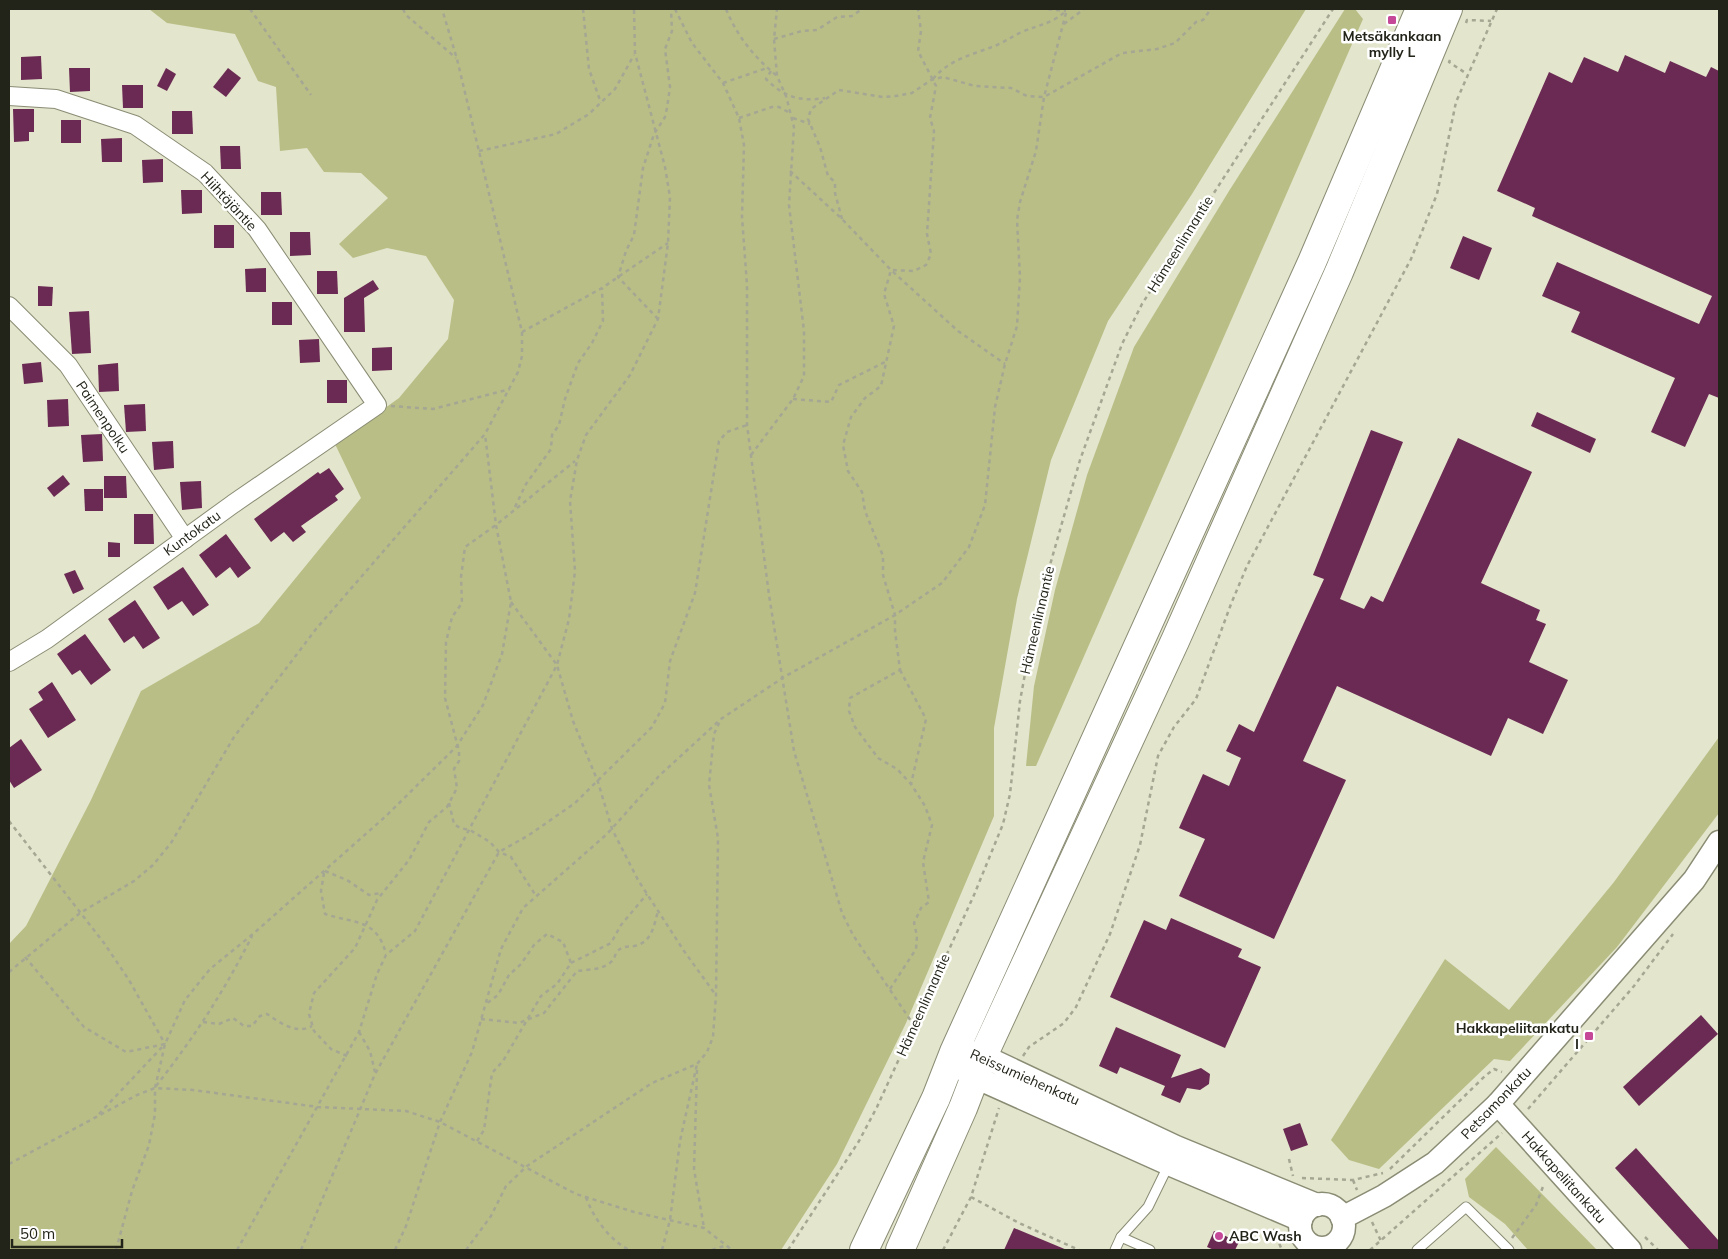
<svg xmlns="http://www.w3.org/2000/svg" width="1728" height="1259" font-family="Mulish,sans-serif">
<style>
.green{fill:#b9be86}
.building{fill:#6b2a53}
.lines{fill:none;stroke-linecap:round;stroke-linejoin:round}
.service-casing{stroke:#8a8c74;stroke-width:11}
.minor-casing{stroke:#8a8c74;stroke-width:20}
.tertiary-casing{stroke:#8a8c74;stroke-width:25}
.primary-casing{stroke:#8a8c74;stroke-width:30}
.path{stroke:#a5a793;stroke-width:2.5;stroke-dasharray:4 4;stroke-linecap:butt}
.service{stroke:#fff;stroke-width:9}
.minor{stroke:#fff;stroke-width:18}
.tertiary{stroke:#fff;stroke-width:22}
.primary{stroke:#fff;stroke-width:28}
.poi-dot{fill:#c54898;stroke:#fff;stroke-width:2}
.labels{text-anchor:middle;stroke-width:5;stroke-linejoin:round;paint-order:stroke}
.poi-label{font-size:14px;font-weight:bold;fill:#222319;stroke:#fff}
.street-label{font-size:14px;fill:#222319;stroke:#fff}
</style>
<rect width="100%" height="100%" fill="#e3e5cc"/>
<g class="green">
<path d="M149,9H1306L1192,194L1108,321L1051,460L1017,599L994,728V816L906,1023L837,1164L781,1250H9V944L26,926L91,800L141,691L259,623L361,498L335,444L399,398L448,339L454,300L426,256L387,248L353,258L339,244L388,198L361,173L324,172L307,148L280,151L276,87L258,81L235,34L167,23Z"/>
<path d="M1345,9H1355L1363,19L1036,766H1026L1034,686L1055,590L1087,475L1134,347L1229,191Z"/>
<path d="M1719,737V813L1617,947L1510,1061L1494,1059L1379,1169L1349,1160L1331,1140L1445,959L1509,1010L1614,882Z"/>
<path d="M1496,1147L1597,1250H1528L1505,1224L1469,1197L1465,1179Z"/>
</g>
<g class="building">
<path d="M1625,55L1665,73L1670,61L1706,77L1711,67L1719,71V398L1709,394L1685,447L1651,432L1675,378L1571,332L1580,312L1542,296L1557,262L1699,324L1712,296L1532,216L1535,208L1497,191L1549,72L1572,83L1584,57L1618,72Z"/>
<path d="M41,56L42,79L21,80V57Z"/>
<path d="M69,68H90V91L70,92Z"/>
<path d="M166,68L176,74L167,91L157,86Z"/>
<path d="M228,68L241,78L226,97L213,87Z"/>
<path d="M122,85H143V108H123Z"/>
<path d="M13,109H34V132H29V141L14,142Z"/>
<path d="M172,111H192L193,134H172Z"/>
<rect x="61" y="120" width="20" height="23"/>
<path d="M122,138V162H102L101,139Z"/>
<path d="M220,146H240L241,169H221Z"/>
<path d="M163,159V182L143,183L142,160Z"/>
<path d="M181,190H202V213L182,214Z"/>
<path d="M261,192H281L282,215H261Z"/>
<rect x="214" y="225" width="20" height="23"/>
<path d="M290,232H310L311,255L290,256Z"/>
<path d="M1463,236L1492,248L1479,280L1450,268Z"/>
<path d="M266,268V292H246L245,269Z"/>
<path d="M317,271H337L338,294H317Z"/>
<path d="M373,280L379,289L364,298L365,332H344V298Z"/>
<path d="M38,286L53,287L52,306H38Z"/>
<rect x="272" y="302" width="20" height="23"/>
<path d="M89,311L91,353L72,354L69,312Z"/>
<path d="M299,340L319,339L320,362L300,363Z"/>
<path d="M392,347V370L372,371V348Z"/>
<path d="M41,362L43,382L24,384L22,364Z"/>
<path d="M118,363L119,391L99,392L98,365Z"/>
<rect x="327" y="380" width="20" height="23"/>
<path d="M68,399L69,426L48,427L47,400Z"/>
<path d="M145,404L146,431L126,432L124,405Z"/>
<path d="M1537,412L1596,439L1590,453L1531,426Z"/>
<path d="M1371,430L1403,442L1340,599L1364,609L1371,596L1383,602L1458,438L1532,472L1481,583L1540,610L1536,620L1546,624L1529,662L1568,680L1543,734L1508,718L1491,756L1337,686L1303,761L1346,780L1274,939L1179,896L1205,839L1179,828L1203,774L1229,786L1241,758L1226,751L1239,724L1254,732L1324,579L1313,575Z"/>
<path d="M102,434L103,461L83,462L81,435Z"/>
<path d="M173,441L174,468L154,470L152,442Z"/>
<path d="M329,468L344,489L335,496L338,500L301,526L306,532L293,542L284,532L271,542L254,519L318,472L320,474Z"/>
<path d="M63,475L70,484L54,497L47,488Z"/>
<path d="M104,476H126L127,498H104Z"/>
<path d="M201,481L202,508L182,510L180,482Z"/>
<path d="M84,489H103V511H85Z"/>
<path d="M134,514H153L154,544H134Z"/>
<path d="M226,534L251,568L238,578L230,567L216,578L199,555Z"/>
<path d="M108,542L120,543V557H108Z"/>
<path d="M183,567L209,605L193,616L182,601L168,610L153,587Z"/>
<path d="M75,570L84,589L73,594L64,574Z"/>
<path d="M135,600L160,638L143,649L134,636L124,643L108,619Z"/>
<path d="M85,634L111,670L91,685L80,670L72,675L57,654Z"/>
<path d="M52,682L76,720L48,738L29,709L43,700L38,692Z"/>
<path d="M21,739L42,770L14,788L9,780V748Z"/>
<path d="M1171,918L1242,949L1238,957L1261,967L1225,1048L1110,997L1144,920L1166,930Z"/>
<path d="M1701,1015L1718,1034L1639,1106L1623,1087Z"/>
<path d="M1116,1027L1181,1055L1171,1078L1201,1068L1210,1074L1209,1084L1200,1090L1187,1088L1180,1103L1161,1095L1165,1086L1120,1067L1117,1074L1099,1066Z"/>
<path d="M1300,1123L1308,1145L1291,1151L1283,1129Z"/>
<path d="M1636,1148L1719,1241V1250H1690L1615,1168Z"/>
<path d="M1014,1228L1067,1250H1004Z"/>
<path d="M1214,1231L1239,1242L1235,1250H1214L1207,1247Z"/>
</g>
<g class="lines">
<defs>
<g id="service">
<path d="M1121,1237L1150,1250"/>
<path d="M1115,1250L1121,1237L1148,1207L1169,1164"/>
<path d="M1417,1250L1466,1207L1509,1250"/>
</g>
<g id="minor">
<path d="M9,96L56,99L135,125L205,173L257,229L377,405L233,504L47,639L9,662"/>
<path d="M9,306L68,365L185,539"/>
</g>
<g id="tertiary">
<path d="M1498,1104L1630,1250"/>
<circle cx="1322" cy="1226" r="22"/>
<path d="M1342,1218L1384,1196L1435,1163L1498,1104L1694,880L1719,842"/>
<path d="M1301,1220L1169,1164L975,1077C962,1070 957,1066 954,1052L964,1050L983,1056L1176,1147L1317,1205"/>
</g>
<g id="primary">
<path d="M864,1250L936,1098L954,1052L1312,262L1420,9"/>
<path d="M900,1250L963,1108L983,1056L1175,641L1339,272L1448,9"/>
</g>
</defs>
<use href="#service" class="service-casing"/>
<use href="#minor" class="minor-casing"/>
<use href="#tertiary" class="tertiary-casing"/>
<use href="#primary" class="primary-casing"/>
<g class="path">
<path d="M250,9L311,95"/>
<path d="M403,9L406,15L456,58"/>
<path d="M583,9L589,69L601,103"/>
<path d="M675,9L692,43L723,83L739,118L744,145L742,217L747,285V425L769,595L794,751L842,913L853,935L913,1024"/>
<path d="M726,9C737,36 754,57 777,76"/>
<path d="M1048,9L1066,11"/>
<path d="M1466,23L1467,20L1491,21"/>
<path d="M1064,24L1084,9"/>
<path d="M774,39L802,31L817,30L837,17L852,16L862,9"/>
<path d="M1450,60L1449,62L1467,74"/>
<path d="M771,71L766,79C784,97 800,102 825,98"/>
<path d="M933,79C949,59 975,54 997,45C1006,41 1013,36 1022,32C1040,24 1050,25 1066,11"/>
<path d="M723,83L767,68"/>
<path d="M739,118L772,107H779L790,113"/>
<path d="M793,118L810,124"/>
<path d="M479,151L556,134L589,114L615,89L634,55"/>
<path d="M790,171L842,219L891,270L958,331L1005,364"/>
<path d="M842,219L835,193V182L828,176L820,147L808,119L811,109L839,90L883,97L896,96L912,93L931,80L943,77L975,86L1011,88L1027,96L1044,97L1122,53L1157,49L1175,43L1196,22L1203,20L1211,9"/>
<path d="M658,319L618,277L626,251L634,235L643,168L654,134L665,117L667,108L670,87L665,49L672,31L671,9"/>
<path d="M522,332L602,288L668,243"/>
<path d="M793,399L831,402L839,385L887,361"/>
<path d="M391,406L433,409L510,389"/>
<path d="M751,455L793,399L804,376V331L789,205L794,127L786,96L777,76L774,39L777,9"/>
<path d="M515,507L526,484L551,449L552,435L559,425L565,399L578,363L592,343L603,321L602,288"/>
<path d="M511,602L557,665L573,721L598,782L612,829L638,880L684,951L715,994"/>
<path d="M900,670L926,719L911,784"/>
<path d="M449,803L454,824L460,828L470,830L490,842L499,852L511,857L536,896"/>
<path d="M9,821L104,943L129,980L165,1044"/>
<path d="M325,871L347,880L369,895L381,893"/>
<path d="M324,873L321,891L325,914C356,924 377,919 386,954"/>
<path d="M25,957L84,1027L126,1052L165,1044"/>
<path d="M571,963L611,943L621,925L647,894"/>
<path d="M9,972L80,913L134,881L153,865L171,843L234,737L316,629L485,434L518,372L522,356V332L457,59L442,9"/>
<path d="M890,989L916,949L917,936L914,923L921,908L929,902L923,862L932,825L925,806L911,784L897,769L878,758L855,727L849,711L850,698L900,670L895,631V615L883,575V556L865,511L862,492L848,471L843,445L851,417L865,398L881,386L894,326L884,294L891,270L914,271L926,265L931,254L927,234L934,131L930,118L936,86L918,51L921,31L918,9"/>
<path d="M481,1019L519,1023L544,1013L577,971C592,969 613,970 616,952C623,946 626,947 634,946C652,943 654,925 658,911"/>
<path d="M203,1022L219,1024L233,1018L244,1026H252L260,1016L267,1014C279,1022 296,1035 312,1026"/>
<path d="M359,1032L370,1051L375,1072"/>
<path d="M347,1056L331,1049L314,1031L309,1014L314,993L355,948L377,900L409,860L429,822L447,807L457,788L454,769L459,761V751L445,698L446,642L452,617L462,603L461,577L465,547L496,525L575,461"/>
<path d="M1023,1056L1029,1047L1064,1023L1076,1007L1110,934L1140,845L1158,756L1174,727L1196,699L1231,604L1247,566L1411,259L1437,194L1456,102L1497,9"/>
<path d="M697,1070L694,1169L704,1228"/>
<path d="M156,1086C193,1039 225,990 252,936"/>
<path d="M1528,1109L1634,986L1673,934"/>
<path d="M99,1114L164,1045"/>
<path d="M477,1141L484,1130L492,1073L503,1061L541,996L557,984L571,963L563,942L547,934L534,945L521,964L509,975L498,995L486,1004"/>
<path d="M1289,1159L1293,1176"/>
<path d="M9,1164L137,1095L155,1088L193,1090L318,1107L406,1111L440,1122L576,1194L634,1212L704,1228L732,1250"/>
<path d="M1390,1169L1485,1076L1494,1069L1502,1072"/>
<path d="M1302,1178L1353,1180L1383,1173"/>
<path d="M1353,1180L1357,1190"/>
<path d="M586,1197C593,1218 610,1240 629,1250"/>
<path d="M971,1197L1019,1223L1079,1250"/>
<path d="M1372,1222L1381,1241"/>
<path d="M1273,1229L1282,1250"/>
<path d="M1645,1237L1658,1250"/>
<path d="M1512,1238L1536,1205L1544,1184"/>
<path d="M116,1250L132,1191L149,1145L155,1114V1088L165,1044L185,1000L210,969L253,934L386,816L457,746L483,705L502,654L511,602L496,525L485,434"/>
<path d="M237,1250L359,1032L377,974L386,955L415,931L557,665L569,619L575,571L570,501L577,460L586,435L630,375L658,319L668,243L670,197L665,167L635,53L634,9"/>
<path d="M301,1250L375,1074L499,852L529,835L575,803L652,727L665,703L670,661L695,593L719,441L727,432L747,425"/>
<path d="M395,1250L406,1226L440,1122L472,1052L501,949L523,908L607,834L659,776L721,719L784,677L895,615L942,583L969,547L985,505L995,407L1005,364L1017,326L1020,277L1017,220L1020,202L1036,151L1044,97L1067,9"/>
<path d="M466,1250L491,1216L506,1186L527,1166L652,1083L697,1064L707,1052L713,1037L716,995L718,838L709,785L714,734L720,721"/>
<path d="M662,1250L670,1220L680,1141L697,1064"/>
<path d="M712,1250L727,1245"/>
<path d="M788,1250L859,1141L877,1107L974,895L1003,824L1010,794L1020,701L1036,614L1080,460L1122,344L1142,304L1333,9"/>
<path d="M943,1250L971,1197L999,1108"/>
<path d="M1370,1250L1502,1133"/>
</g>
<use href="#service" class="service"/>
<use href="#minor" class="minor"/>
<use href="#tertiary" class="tertiary"/>
<use href="#primary" class="primary"/>
</g>
<g class="poi-dot">
<rect x="1387" y="15" width="10" height="10" rx="2.5"/>
<rect x="1584" y="1031" width="10" height="10" rx="2.5"/>
<circle cx="1219" cy="1236" r="5"/>
</g>
<g class="labels">
<g class="poi-label">
<text x="1392" y="41">Metsäkankaan<tspan x="1392" dy="16">mylly L</tspan></text>
<text x="1579" y="1033" text-anchor="end">Hakkapeliitankatu<tspan x="1579" dy="16">I</tspan></text>
<text x="1229" y="1241" text-anchor="start">ABC Wash</text>
</g>
<g class="street-label">
<text transform="translate(229 201) rotate(47)" y="5">Hiihtäjäntie</text>
<text transform="translate(1180 244) rotate(-58)" y="5">Hämeenlinnantie</text>
<text transform="translate(103 417) rotate(56)" y="5">Paimenpolku</text>
<text transform="translate(192 533) rotate(-36)" y="5">Kuntokatu</text>
<text transform="translate(1037 620) rotate(-77)" y="5">Hämeenlinnantie</text>
<text transform="translate(923 1005) rotate(-66)" y="5">Hämeenlinnantie</text>
<text transform="translate(1025 1077) rotate(24)" y="5">Reissumiehenkatu</text>
<text transform="translate(1496 1103) rotate(-46)" y="5">Petsamonkatu</text>
<text transform="translate(1564 1177) rotate(48)" y="5">Hakkapeliitankatu</text>
</g>
</g>
<rect width="1728" height="1259" fill="none" stroke="#222319" stroke-width="20"/>
<path d="M12 1239v8h110v-8" fill="none" stroke="#222319" stroke-width="2.5"/>
<text x="20" y="1239" font-size="15" fill="#222319" stroke="#ffffff" stroke-width="4" paint-order="stroke">50 m</text>
</svg>
